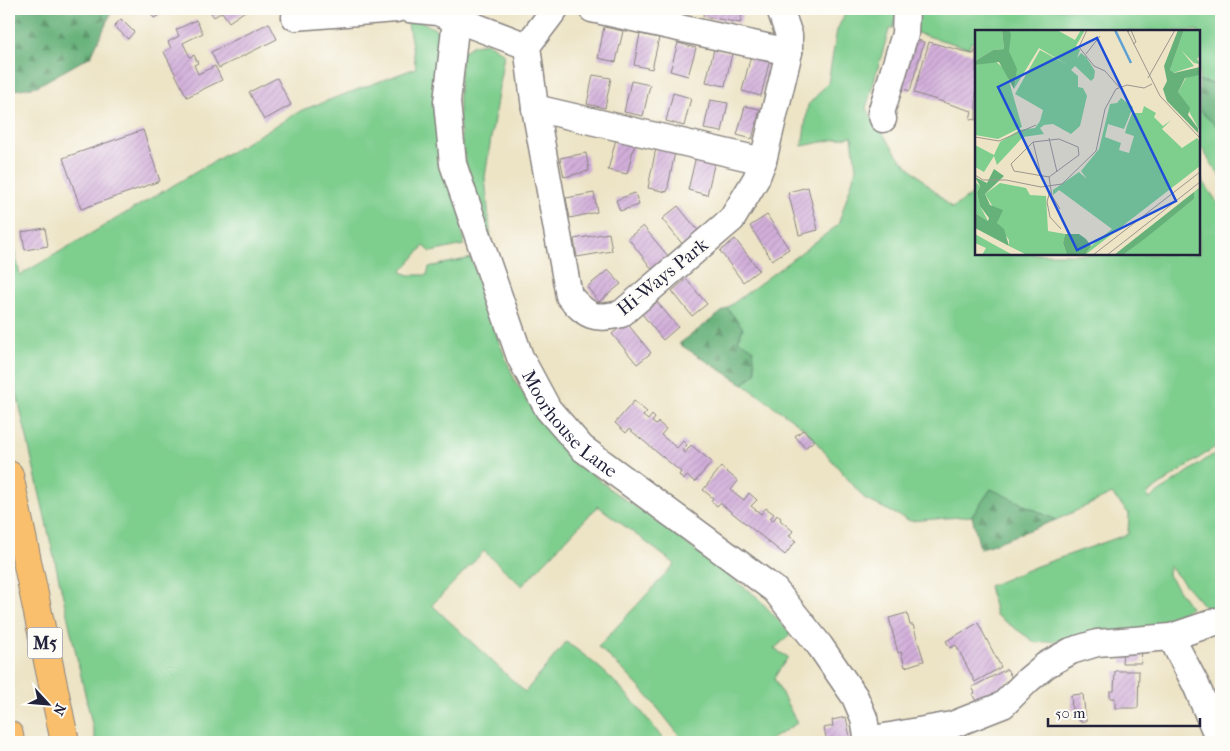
<svg xmlns="http://www.w3.org/2000/svg" width="1230" height="751" font-family="'IM FELL French Canon',serif">
<style>
.grass{fill:#7ece8e;stroke:#507864}
.forest{fill:url(#forest-firs);stroke:#446a5a}
.building{fill:url(#building-hatch)}
.lines{fill:none;stroke-linecap:round;stroke-linejoin:round}
.minor-casing{stroke:#888380;stroke-width:29}
.highway-casing{stroke:#888380;stroke-width:30}
.minor{stroke:#fff;stroke-width:26}
.highway{stroke:#f9bf6c;stroke-width:28}
.labels{text-anchor:middle;stroke-width:5;stroke-linejoin:round;paint-order:stroke}
.shield{fill:#fdfcf7;stroke:#646373;stroke-width:1}
.shield-label{font-size:18px;font-weight:bold;fill:#22223b}
.street-label{font-size:19px;fill:#22223b;stroke:#fdfcf7}
.inset-river{fill:none;stroke:#5ea0d2;stroke-width:2.5}
.inset-road{fill:none;stroke:#9c968e;stroke-width:1}
.view{fill:#1d4ed8;fill-opacity:0.15;stroke:#1d4ed8;stroke-width:2.5}
.inset-edge{fill:none;stroke:#22223b;stroke-width:2.5}
</style>
<defs>
<pattern id="forest-firs" width="22" height="20" patternUnits="userSpaceOnUse" patternTransform="scale(1.25)"><rect width="22" height="20" fill="#66b179"/><path d="M5 1l3.5 6h-7zM16 11l3.5 6h-7z" fill="#549064"/></pattern>
<pattern id="building-hatch" width="6" height="6" patternUnits="userSpaceOnUse" patternTransform="scale(1.25)"><rect width="6" height="6" fill="#d2afda"/><path d="M-1 1l2-2M0 6l6-6M5 7l2-2" fill="none" stroke="#b496bc"/></pattern>
</defs>
<rect width="100%" height="100%" fill="#fdfcf7"/>
<filter id="ink" filterUnits="userSpaceOnUse"><feTurbulence type="fractalNoise" baseFrequency=".02" numOctaves="2"/><feDisplacementMap in="SourceGraphic" scale="10" xChannelSelector="R" yChannelSelector="G"/><feConvolveMatrix kernelMatrix="1 2 1 2 8 2 1 2 1" color-interpolation-filters="sRGB"/></filter>
<filter id="wash" filterUnits="userSpaceOnUse"><feTurbulence type="fractalNoise" baseFrequency=".0096" numOctaves="4" result="noise"/><feDisplacementMap in="SourceGraphic" scale="20" xChannelSelector="R" yChannelSelector="G"/><feGaussianBlur stdDeviation="1.12" result="paint"/><feColorMatrix in="noise" values="0 0 0 0 0 0 0 0 0 0 0 0 0 0 0 0 0 1.4 0 .05"/><feComposite in="paint" operator="in"/></filter>
<g filter="url(#wash)">
<rect width="100%" height="100%" fill="#ede4c6"/>
<g class="grass">
<path d="M847,9H898L894,27L889,30L866,108L898,156L952,208L976,192V254H1199V175L1221,208V443L1147,494L1149,499L1221,449V604H1216L1210,613L1169,566L1168,575L1191,608L1180,614L1194,617L1147,630L1036,643L996,615L989,586L1037,566L1128,534L1129,514L1112,494L1056,520L991,489L972,516L910,521L865,499L804,428L743,384L756,373L738,340L743,328L727,308L838,225L856,169L852,136L802,146L808,105L828,83L837,30Z"/>
<path d="M918,9H1221V85L1199,81V31H976V43L971,42L969,48L913,32Z"/>
<path d="M406,13L437,30L441,41L464,245L431,252L424,246L401,272L410,275H427L429,267L471,258L497,337L516,383L551,434L572,456L611,490L651,517L757,597L791,634L774,649L788,657L774,678L797,723L767,742H684C658,707 631,675 598,647L675,564L598,506L522,586L484,551L432,605L525,692L566,642C610,672 634,700 665,742H96L9,359V225L20,275L302,110L416,68Z"/>
<path d="M488,43L504,54L485,177L492,252C481,215 466,176 461,137C457,109 459,81 462,53L473,45Z"/>
<path d="M1199,110L1221,130V178L1199,144Z"/>
</g>
<g class="forest">
<path d="M9,9H113L91,56L37,86L9,91Z"/>
<path d="M1199,81L1221,85V130L1199,110Z"/>
<path d="M727,308L743,328L738,340L753,349L756,373L743,384L679,344Z"/>
<path d="M991,489L1056,520L980,549L972,516Z"/>
</g>
<g id="blocks">
<g class="building">
<path d="M152,9H170L154,18L149,11Z"/>
<path d="M208,9H248L229,22L222,12L214,17Z"/>
<path d="M667,9H680L679,12Z"/>
<path d="M704,9H743L740,23L703,16Z"/>
<path d="M121,19L134,32L128,39L114,26Z"/>
<path d="M196,20L203,33L183,43L190,57L194,55L198,63L194,65L198,74L215,66L222,80L187,97L164,52L171,48L168,42L179,36L176,30Z"/>
<path d="M269,23L277,39L219,68L211,52Z"/>
<path d="M604,27L623,31L616,62L598,58Z"/>
<path d="M640,34L659,38L652,69L634,65Z"/>
<path d="M911,38L924,42L910,91L897,87Z"/>
<path d="M929,42L974,54L976,48V120L970,119L972,111L914,93Z"/>
<path d="M678,43L696,48L688,76L670,71Z"/>
<path d="M714,49L732,53L725,86L706,82Z"/>
<path d="M751,55L770,59L761,96L742,91Z"/>
<path d="M593,75L611,78L605,108L587,104Z"/>
<path d="M277,78L291,105L264,120L249,92Z"/>
<path d="M631,81L650,85L643,116L624,112Z"/>
<path d="M673,93L691,98L684,126L666,121Z"/>
<path d="M710,100L728,103L722,132L704,129Z"/>
<path d="M745,106L760,109L752,139L737,135Z"/>
<path d="M143,130L160,181L81,209L63,158Z"/>
<path d="M616,139L635,143L627,174L608,170Z"/>
<path d="M656,148L675,152L667,192L648,188Z"/>
<path d="M586,153L589,171L564,177L560,158Z"/>
<path d="M696,156L715,161L707,195L688,190Z"/>
<path d="M808,187L818,230L799,235L788,192Z"/>
<path d="M594,193L597,212L570,218L566,198Z"/>
<path d="M635,193L639,205L620,211L616,200Z"/>
<path d="M678,206L700,233L684,246L662,219Z"/>
<path d="M767,215L789,249L772,260L750,226Z"/>
<path d="M643,226L668,256L652,269L628,238Z"/>
<path d="M45,228L48,246L25,250L22,232Z"/>
<path d="M609,233L612,251L577,257L574,239Z"/>
<path d="M735,239L759,270L743,282L720,251Z"/>
<path d="M608,270L621,284L599,302L587,287Z"/>
<path d="M686,279L707,304L692,316L672,291Z"/>
<path d="M657,302L678,327L663,340L642,314Z"/>
<path d="M626,322L651,353L637,364L612,334Z"/>
<path d="M634,401L647,412L643,416L648,420L652,415L655,418L652,422L656,425L658,422L666,429L661,435L677,448L683,441L687,445L682,451L685,453L691,445L712,462L695,482L687,476L684,480L679,475L681,472L629,429L626,433L615,423Z"/>
<path d="M803,430L815,440L805,448L795,436Z"/>
<path d="M721,467L738,481L731,490L744,500L749,493L757,500L751,506L761,514L766,508L774,514L770,519L773,521L777,515L781,518L780,520L793,531L789,536L796,541L785,555L720,503L717,506L711,501L713,498L703,490Z"/>
<path d="M907,613L910,625H913L924,661L905,667L901,652L898,653L889,618Z"/>
<path d="M978,623L1001,667L975,682L956,645L950,648L946,641Z"/>
<path d="M1123,649L1142,650L1141,663H1122Z"/>
<path d="M1007,669L1012,678L1005,682L1010,690L979,706L972,694L975,693L972,687Z"/>
<path d="M1115,671H1139L1138,708H1115V698H1110V691H1114Z"/>
<path d="M1083,694L1086,721L1080,722L1079,710H1072L1071,695Z"/>
<path d="M846,717L851,742H827L824,728L833,726L832,720Z"/>
</g>
</g>
</g>
<g filter="url(#ink)">
<use href="#blocks" fill-opacity="0" stroke="#888380" stroke-width="1"/>
<g class="lines">
<defs>
<g id="minor">
<path d="M409,9L437,12L527,46"/>
<path id="s1" d="M462,9L456,19L447,102L453,164L520,357L548,409L582,448L775,590L820,646L855,697L864,718L868,742"/>
<path d="M555,9L527,46L535,108L569,296C588,317 593,320 621,314L732,219L756,179L763,161L789,52V35L780,9"/>
<path d="M592,9L789,52"/>
<path d="M295,17L396,9"/>
<path d="M535,108L763,161"/>
<path d="M883,119L881,113L905,34L906,9"/>
<path d="M1171,637L1196,685L1220,742"/>
<path d="M868,740L952,725L1003,705L1028,680L1046,665L1071,651L1097,643L1171,637L1221,620"/>
</g>
<g id="highway">
<path d="M9,475L65,742"/>
<path d="M9,735L10,742"/>
</g>
</defs>
<use href="#minor" class="minor-casing"/>
<use href="#highway" class="highway-casing"/>
<use href="#minor" class="minor"/>
<use href="#highway" class="highway"/>
</g>
</g>
<g class="labels">
<rect class="shield" x="27.5" y="627.5" width="35" height="31" rx="4"/>
<g class="shield-label">
<text x="45" y="649">M5</text>
</g>
<g class="street-label">
<text transform="translate(662 276) rotate(-39)" y="7">Hi-Ways Park</text>
<text dy="7" stroke="none"><textPath href="#s1" startOffset="446">Moorhouse Lane</textPath></text>
</g>
</g>
<g transform="translate(975 30)">
<rect width="225" height="225" fill="#ede4c6"/>
<path d="M0,0H27L29,19L18,20L0,31ZM34,0H82L100,10L106,0H110L101,16L105,20L102,28L106,23L111,27L120,41L119,48L116,51L100,36L96,40L103,46V57L108,58L112,66L105,96L96,104L78,94L69,95L65,98L69,104L48,107L22,135L19,126L9,142L0,137V115L19,125L25,112L44,100L60,98L65,91L68,80L40,64L65,20L93,35L64,18L39,59L41,47L34,21ZM209,0H225V25L222,29L225,34L219,33L206,20L219,36L198,43L195,40ZM20,31L31,40L47,97L23,109L0,105V35ZM225,45V101L203,62L212,46ZM146,68L158,77L149,99L133,94L130,107L146,113L144,120L154,123L159,106L150,103L152,96L157,83H167L169,76L181,83L179,87L188,96L196,90L187,99L207,118L222,108L225,112V136L110,225L116,216L137,199L84,160L78,165V160L104,142L112,149L106,141L124,119L135,74L142,73ZM0,152L5,156L2,163L5,176L13,191L0,183ZM25,153L51,158L55,165L71,166L73,201L90,204L88,213L92,225H52L34,216V210L22,193L24,187L10,164ZM225,157V225H148L219,169V162ZM0,204L16,213L38,225H7L11,218L0,213Z" fill="#7ece8e"/>
<path d="M27,0H34L36,4L34,21L42,39L39,59L24,32L0,35V31L18,20L29,19ZM203,0H209L195,40L199,43L225,37V45L210,48L203,62L215,78L213,85L223,98V103L192,71L188,59L192,51L189,36ZM19,139L29,146L10,164L15,175L28,180L22,193L29,199L34,216L0,198V183L13,191L14,188L5,176L2,163L5,156L0,147L12,153ZM219,162V169L172,207L148,225H139ZM90,204H104L111,209L116,216L110,225H92L88,213Z" fill="#66b179"/>
<path class="inset-river" d="M140,0L156,33"/>
<path class="inset-road" d="M112,0L104,17L119,36L130,41L144,57M152,0L185,66L225,108M152,2L156,0L161,12L158,14M111,24L125,6M173,48L200,0M0,107L24,111L61,95M74,108L82,142M58,112L66,145M0,145L8,150H31L66,157L87,154L121,121L130,79L141,59L152,55L169,58L177,54M74,147L104,125L103,117L84,109L58,112L36,134L39,141L74,147L77,166L85,179M75,161L72,172L75,187L86,199M118,225L225,142M132,225L225,152"/>
<path class="view" d="M122,8L201,171L102,220L23,57Z"/>
<rect width="225" height="225" class="inset-edge"/>
</g>
<rect width="1230" height="751" fill="none" stroke="#fdfcf7" stroke-width="30"/>
<g transform="translate(48 704) rotate(116)" stroke="#fdfcf7" stroke-width="4" paint-order="stroke">
<path d="M0-4L9 19L0 12L-9 19Z" fill="#22223b"/>
<text y="-8" font-size="14" font-weight="bold" text-anchor="middle" fill="#22223b">N</text>
</g>
<path d="M1048 718v8h152v-8" fill="none" stroke="#22223b" stroke-width="2.5"/>
<text x="1055" y="718" font-size="15" fill="#22223b" stroke="#fdfcf7" stroke-width="4" paint-order="stroke">50 m</text>
</svg>
